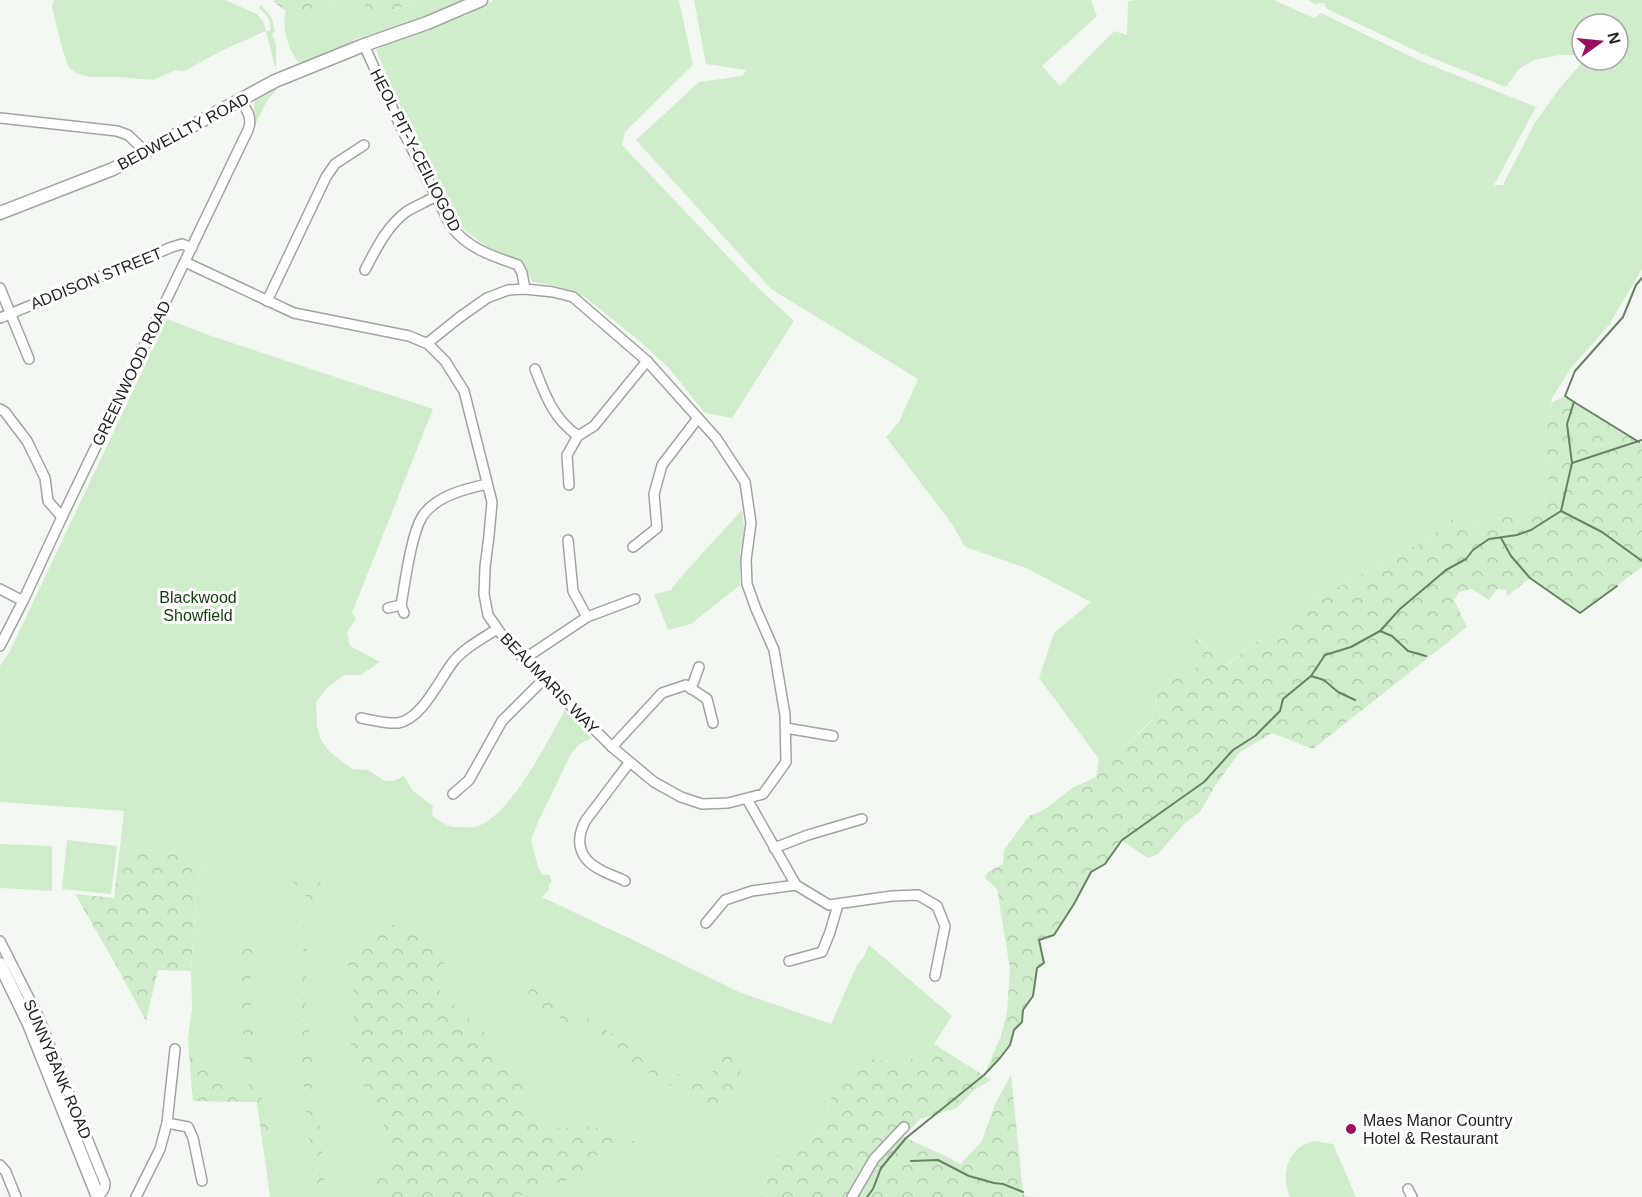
<svg xmlns="http://www.w3.org/2000/svg" width="1642" height="1197" font-family="Helvetica,sans-serif">
<style>
.green{fill:#d0edcb}
.forest{fill:url(#forest-crowns)}
.lines{fill:none;stroke-linecap:round;stroke-linejoin:round}
.stream{stroke:#668461;stroke-width:2}
.minor-casing{stroke:#a1a5a1;stroke-width:12}
.tertiary-casing{stroke:#a1a5a1;stroke-width:15}
.minor{stroke:#fff;stroke-width:9}
.tertiary{stroke:#fff;stroke-width:12}
.poi-dot{fill:#991063;stroke:#fff;stroke-width:2}
.labels{text-anchor:middle;stroke-width:6;stroke-linejoin:round;paint-order:stroke}
.street-label{font-size:16px;fill:#232422;stroke:#fff}
.park-label{font-size:16px;fill:#103b09;stroke:#fff}
.poi-label{font-size:16px;fill:#232422;stroke:#fff;text-anchor:start}
</style>
<defs>
<pattern id="forest-crowns" width="20" height="18" patternUnits="userSpaceOnUse" patternTransform="scale(1.5)"><rect width="20" height="18" fill="#d0edcb"/><path d="M2 6a3 3 0 1 1 6 0M12 15a3 3 0 1 1 6 0" fill="none" stroke="#b2cbae"/></pattern>
</defs>
<rect width="100%" height="100%" fill="#f4f8f3"/>
<g class="green">
<path d="M54,0H225L257,14L263,21L266,31H270C272,20 267,15 259,8L260,5C272,16 272,17 275,32L272,34L276,44V71L266,31L221,51L185,71L176,70L153,80L117,77H89L76,73L69,68L62,48L52,7Z"/>
<path d="M336,0H365L364,7L372,19L420,0H468L381,34C373,33 357,37 350,43C349,44 348,45 347,46C340,52 305,64 298,62C288,48 281,27 286,11L315,18L327,11Z"/>
<path d="M493,0H679L693,65L625,132L622,145L753,283L794,321L732,418L705,413L668,367L637,339L586,298L572,291L557,286L533,282L521,262L490,249L464,230L418,148L376,50L387,44L467,15Z"/>
<path d="M694,0H1091L1097,16L1042,66L1060,86L1114,31L1127,35L1128,1L1136,0H1274L1314,18L1321,13L1418,60L1536,107L1494,185H1503L1534,124L1559,89L1584,60H1618V24H1582V49L1574,55H1560L1534,60L1519,69L1506,87L1427,56L1327,9L1324,3L1315,4L1308,0H1642V269L1609,325L1571,368L1552,398L1543,451L1551,460L1546,499L1534,512L1489,520L1463,526L1452,519L1429,539L1340,586L1313,597L1284,625L1251,645L1225,666L1196,637L1198,656L1196,669L1178,678L1157,697L1151,721L1117,753L1099,759L1039,678L1054,633L1091,602L1026,568L965,547L952,524L886,437L899,422L918,379L771,289L636,140L699,82L742,76L746,70L706,64Z"/>
<path d="M282,84L268,99L255,125C256,115 251,109 256,99Z"/>
<path d="M167,319L211,336L433,409L352,613L356,619L347,632L350,646L380,662L361,675H344L327,688L316,702L317,726L321,740L330,752L352,769L368,770L385,781H393L404,776L413,791L433,806L432,815C441,823 449,828 461,827C465,827 471,828 475,827C510,818 548,740 565,710L592,738L578,745L571,754L538,822L531,840L538,867L542,874L549,875L552,881L549,885V890L542,897L635,941L739,992L831,1024L857,965L863,958L869,945L952,1016L934,1044L903,1065L871,1058L840,1067L822,1129L804,1147L779,1150L763,1188L762,1197H270L257,1102L193,1101L188,1039L192,1008L191,971L197,882L203,865L171,853L120,847L124,811L0,802V666L10,651Z"/>
<path d="M742,510L745,535L740,551V585L691,624L668,630L654,594L671,590L680,578Z"/>
<path d="M67,840L117,846L111,894L62,889Z"/>
<path d="M0,844L52,846V891L0,888Z"/>
<path d="M1314,1141L1333,1144L1356,1197H1290C1283,1179 1284,1160 1300,1147C1304,1144 1310,1143 1314,1141Z"/>
</g>
<g class="forest">
<path d="M274,0H336L327,11L315,19L286,11L274,2Z"/>
<path d="M365,0H420L372,19L364,7Z"/>
<path d="M1565,396L1642,444V567L1580,613L1530,578L1507,596L1506,590L1497,589L1489,600L1472,589L1459,592L1454,600L1467,627L1313,749L1272,733L1239,753L1215,786L1200,812L1185,823L1158,854L1148,858L1121,840L1105,864L1091,872L1074,904L1054,935L1039,941L1044,963L1037,968L1033,996L1023,1010L1022,1022L1014,1030L1010,1045L1000,1058L984,1075L1001,1036L1007,1012L1010,969L997,889L985,878L988,872L1003,864L1004,850L1029,816L1044,810L1072,788L1096,777L1099,759L1117,753L1151,722L1157,697L1166,679L1178,678L1196,669L1198,656L1195,637L1226,666L1251,645L1284,625L1313,597L1340,586L1429,539L1452,519L1463,526L1489,520L1534,512L1546,499L1551,460L1543,451L1551,403Z"/>
<path d="M120,847L171,853L203,865L197,882L191,971L158,970L146,1021L117,967L75,894L114,898Z"/>
<path d="M305,876L322,883L327,890L321,894L314,906L293,881Z"/>
<path d="M392,924L423,936L444,951L443,976L440,991L489,1037L525,1091L529,1111L543,1128L590,1127L626,1131L639,1149L601,1148L591,1166L575,1178L543,1187L515,1197H385L375,1186L376,1166H393L389,1134L368,1100L351,1046L355,998L348,963L360,938Z"/>
<path d="M310,925L312,935L306,952L301,951L299,941L303,926Z"/>
<path d="M250,940L255,945L252,951L250,990L256,1067L269,1134L263,1145L257,1102L193,1101L189,1050L207,1066L216,1068L221,1076L223,1090L228,1093L242,1091L249,1085L244,1055L240,955L243,942Z"/>
<path d="M299,966L306,972V1005L322,1145L325,1197H315L304,1087L297,1045V973Z"/>
<path d="M531,987L547,994L683,1077L703,1080L718,1067L725,1048L738,1051C746,1074 735,1088 722,1107L703,1108L686,1095L535,1003L528,993Z"/>
<path d="M934,1044L991,1080L973,1091L957,1108L920,1119L904,1136L906,1138L950,1158L960,1164L982,1141L995,1104L1011,1075L1023,1192L1025,1196L1034,1197H762L763,1188L779,1150L804,1147L822,1129L840,1067L871,1058L903,1065Z"/>
</g>
<g class="lines">
<g class="stream">
<path d="M1574,402L1639,442"/>
<path d="M1572,463L1642,440"/>
<path d="M1561,511L1602,532L1642,561"/>
<path d="M1501,538L1511,556L1530,578L1580,613L1617,586"/>
<path d="M1380,631L1392,636L1408,651L1426,656"/>
<path d="M1311,676L1324,680L1338,692L1355,700"/>
<path d="M911,1161L938,1160L969,1176L994,1183L1003,1184L1023,1192"/>
<path d="M867,1197L873,1189L881,1168L906,1138L984,1075L1000,1058L1010,1045L1014,1030L1022,1022L1023,1010L1033,996L1037,968L1044,963L1039,940L1054,935L1074,904L1091,872L1105,864L1122,840L1204,782L1233,750L1255,736L1280,711L1283,699L1311,676L1325,655L1351,647L1380,631L1400,609L1446,570L1466,559L1473,550L1489,539L1517,535L1531,530L1561,511L1572,463L1567,424L1574,402L1565,396L1575,371L1623,317L1636,285L1642,278"/>
</g>
<defs>
<g id="minor">
<path d="M364,45L400,125L451,226C467,248 492,256 518,265L522,273L525,289"/>
<path d="M0,118L117,131L128,135L145,151"/>
<path d="M185,262L294,313L409,336L428,344L445,361L464,391L492,502L489,536L485,567L484,594L488,615L506,641L612,747L654,782L681,797L702,804L728,803L763,794L786,762L785,715L774,650L756,609L747,584L746,560L751,523L745,482L716,438L647,361L573,297L553,292L525,289L508,290L487,298L460,317L430,341L428,344"/>
<path d="M365,270C376,249 387,226 406,212C415,206 426,202 436,196"/>
<path d="M0,288L29,359"/>
<path d="M267,301L326,177L335,164L364,145"/>
<path d="M0,318L172,247L182,244L192,248"/>
<path d="M535,369C546,397 553,418 578,436"/>
<path d="M0,409L5,412L27,441L45,478L48,501L62,517"/>
<path d="M569,485L567,455L578,436L594,426L647,361"/>
<path d="M568,540L573,591L587,617"/>
<path d="M633,547L657,528L654,494L662,465L698,418"/>
<path d="M0,589L23,601"/>
<path d="M388,608L401,605"/>
<path d="M404,613L401,605C405,583 411,535 422,517C435,496 465,489 487,484"/>
<path d="M0,646L23,601L62,517L248,130C253,118 247,110 240,100"/>
<path d="M524,659L587,617L635,599"/>
<path d="M691,689L699,667"/>
<path d="M361,718C372,720 386,724 398,723C422,719 439,680 453,662C464,648 482,639 497,629"/>
<path d="M786,728L833,736"/>
<path d="M612,747L662,693L686,685L707,699L713,723"/>
<path d="M453,794L469,780L502,721L544,679"/>
<path d="M747,799L796,885L829,905L892,896L918,895L937,906L945,926L935,976"/>
<path d="M774,848L808,835L862,819"/>
<path d="M625,881C616,876 607,874 599,869C578,858 575,839 586,820L629,763"/>
<path d="M706,923L725,900L752,891L796,885"/>
<path d="M0,941L38,1016L105,1183C105,1189 103,1192 97,1196"/>
<path d="M789,961L822,952L830,932L838,905"/>
<path d="M167,1123L188,1127L193,1138L202,1181"/>
<path d="M0,1165L6,1172L16,1197"/>
<path d="M1408,1189L1412,1197"/>
<path d="M136,1197L160,1149L167,1123L175,1049"/>
<path d="M852,1197L874,1159L904,1127"/>
</g>
<g id="tertiary">
<path d="M0,213L113,169L275,81L364,45L427,23L481,0"/>
<path d="M0,964L29,1024L98,1197"/>
</g>
</defs>
<use href="#minor" class="minor-casing"/>
<use href="#tertiary" class="tertiary-casing"/>
<use href="#minor" class="minor"/>
<use href="#tertiary" class="tertiary"/>
</g>
<circle class="poi-dot" cx="1351" cy="1129" r="6"/>
<g class="labels">
<g class="street-label">
<text transform="translate(183 131) rotate(-28)" y="6">BEDWELLTY ROAD</text>
<text transform="translate(416 150) rotate(63)" y="6">HEOL PIT-Y-CEILIOGOD</text>
<text transform="translate(96 278) rotate(-22)" y="6">ADDISON STREET</text>
<text transform="translate(131 373) rotate(-64)" y="6">GREENWOOD ROAD</text>
<text transform="translate(550 683) rotate(46)" y="6">BEAUMARIS WAY</text>
<text transform="translate(58 1069) rotate(67)" y="6">SUNNYBANK ROAD</text>
</g>
<g class="park-label">
<text x="198" y="603">Blackwood<tspan x="198" dy="18">Showfield</tspan></text>
</g>
<g class="poi-label">
<text x="1363" y="1126">Maes Manor Country<tspan x="1363" dy="18">Hotel &amp; Restaurant</tspan></text>
</g>
</g>
<g transform="translate(1600 42) rotate(75)"><circle r="28" fill="#ffffff" stroke="#a7a7a7" stroke-width="1.5"/>
<path d="M0-4.5L10 22L0 15L-10 22Z" fill="#991063"/>
<text y="-9" font-size="16" font-weight="bold" text-anchor="middle" fill="#232422">N</text>
</g>
</svg>
